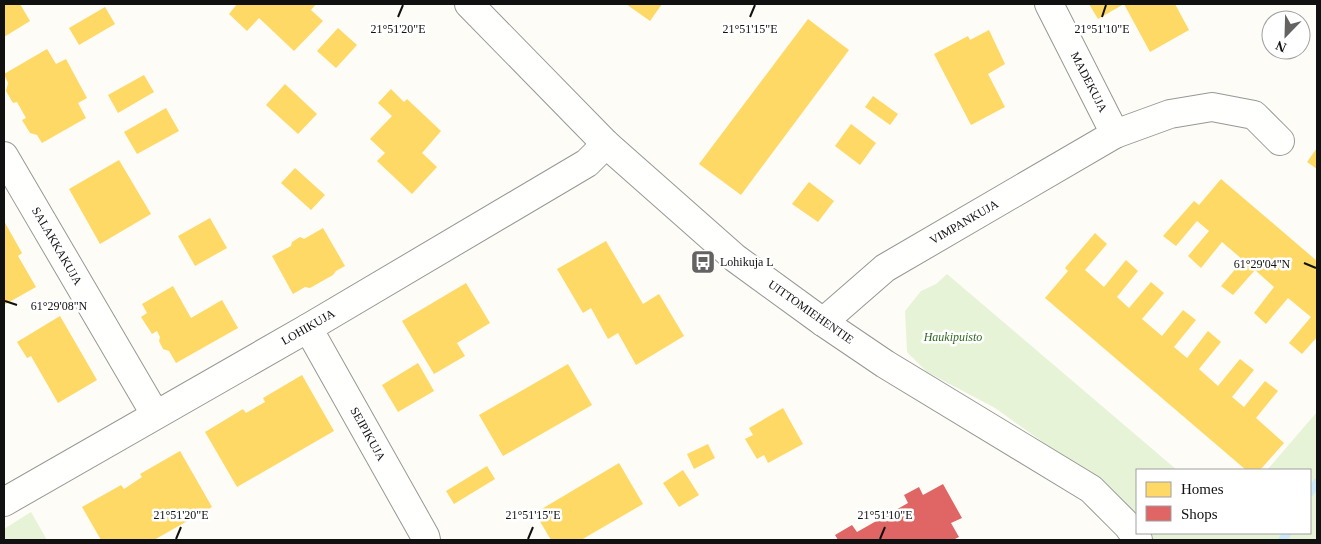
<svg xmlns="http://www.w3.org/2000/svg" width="1321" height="544" font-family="Georgia,serif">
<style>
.green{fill:#e7f3d7}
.homes{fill:#ffd966}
.shops{fill:#e06666}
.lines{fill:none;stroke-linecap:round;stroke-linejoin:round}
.stream{stroke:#cde8f7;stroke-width:9}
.minor-casing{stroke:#979795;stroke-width:30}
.tertiary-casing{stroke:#979795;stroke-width:30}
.minor{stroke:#fffffe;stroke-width:28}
.tertiary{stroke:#fffffe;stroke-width:28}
.ticks{fill:none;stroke:#111;stroke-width:2}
.labels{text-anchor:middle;stroke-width:5;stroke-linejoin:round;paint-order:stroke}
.street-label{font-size:12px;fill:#111;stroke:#fff}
.poi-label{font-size:12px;fill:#111;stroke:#fff;text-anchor:start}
.park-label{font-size:12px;font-style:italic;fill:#2f6b1f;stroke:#fff}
.ticks-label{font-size:12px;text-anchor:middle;fill:#111;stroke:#fff;stroke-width:5;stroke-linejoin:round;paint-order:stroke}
</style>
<rect width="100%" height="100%" fill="#fdfcf7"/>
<g class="green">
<path d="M947,274L1177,470H1137V522L1103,485L995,408L927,372L907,352L905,311L921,291L936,284Z"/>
<path d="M1317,412V540H1154L1147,533H1310V470H1267Z"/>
<path d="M31,512L47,540H4V529Z"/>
</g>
<g class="homes">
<path d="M4,4H20L30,21L4,37Z"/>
<path d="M237,4H316L311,10L323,21L294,51L259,18L247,31L229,14Z"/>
<path d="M626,4H662L650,21Z"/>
<path d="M1089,4H1175L1189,30L1150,52L1124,4L1098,19Z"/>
<path d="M105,7L115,24L79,45L69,28Z"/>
<path d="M808,19L849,50L741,195L699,164Z"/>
<path d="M338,28L357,45L336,68L317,51Z"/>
<path d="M989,30L1005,64L988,74L1005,107L971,125L934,54L968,36L970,40Z"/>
<path d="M47,49L56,64L66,59L87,98L78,103L86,118L42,143L37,135L30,133L22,120L26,118L17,102L13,103L6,91L8,83L4,74Z"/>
<path d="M144,75L154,92L118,113L108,95Z"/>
<path d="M285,84L317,114L298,134L266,105Z"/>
<path d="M391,89L404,102L407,99L441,131L422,153L437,167L412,194L377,161L385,153L370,139L392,116L378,103Z"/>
<path d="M873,96L898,114L890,125L865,107Z"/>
<path d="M166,108L179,131L137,154L124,132Z"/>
<path d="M851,124L876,143L860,165L835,146Z"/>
<path d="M1317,148V169L1307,162Z"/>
<path d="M119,160L151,214L100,244L69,189Z"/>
<path d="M295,168L325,195L311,210L281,183Z"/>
<path d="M1221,179L1317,261V337L1302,354L1289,343L1311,317L1288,298L1266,324L1254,313L1274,287L1255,270L1233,295L1221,286L1243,260L1222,242L1201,268L1188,256L1209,231L1197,221L1176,246L1163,236L1194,201L1199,205Z"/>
<path d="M809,182L834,201L818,222L792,204Z"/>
<path d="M210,218L227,248L195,266L178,236Z"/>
<path d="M4,221L22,253L18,256L36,287L4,305Z"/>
<path d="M323,228L345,266L336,271L333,275L310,288L305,287L293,294L272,256L291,246L292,242L300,237L304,239Z"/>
<path d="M1095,233L1107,244L1085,270L1104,287L1126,260L1138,271L1117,297L1129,308L1151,282L1164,293L1142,319L1162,336L1183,310L1196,320L1174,347L1187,358L1208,331L1221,342L1199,369L1218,386L1240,359L1254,370L1232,397L1244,407L1265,381L1278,391L1256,418L1284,443L1260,470H1246L1045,298L1068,271L1065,268Z"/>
<path d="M606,241L643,304L659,294L684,336L636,365L618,333L608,339L591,308L583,313L557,269Z"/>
<path d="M466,283L490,323L457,343L465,356L434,374L402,321Z"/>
<path d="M173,286L191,318L222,300L238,328L176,363L169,351L163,349L159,341L160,337L157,331L152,334L141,317L147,313L142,304Z"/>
<path d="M60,316L97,380L58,403L31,356L27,358L17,342Z"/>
<path d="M418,363L434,391L398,412L382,385Z"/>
<path d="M568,364L592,405L503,456L479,415Z"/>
<path d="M302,375L334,431L237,487L205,432L243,409L246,413L265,402L263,398Z"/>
<path d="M783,408L803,444L768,463L764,455L757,459L745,439L753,435L749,428Z"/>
<path d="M708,444L715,458L694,469L687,454Z"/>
<path d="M180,451L212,507L154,540H101L82,507L121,485L124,489L142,477L140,474Z"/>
<path d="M619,463L643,504L581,540H551L535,513Z"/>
<path d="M487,466L495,479L454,504L446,491Z"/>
<path d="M683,470L699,495L679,507L663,483Z"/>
</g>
<path class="shops" d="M943,484L962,518L951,523L959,537L953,540H838L835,535L852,525L857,532L908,503L904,495L919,487L923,495Z"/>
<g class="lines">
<g class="stream">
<path d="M1310,492L1317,483"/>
<path d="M1283,540L1287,533"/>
</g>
<defs>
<g id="minor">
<path d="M1049,4L1115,134"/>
<path d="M4,156L155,414"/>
<path d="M823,322L885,268L1115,134L1170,114L1212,107L1254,115L1280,141"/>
<path d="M308,328L425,536L426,540"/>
<path d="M4,502L308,328L587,163L606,144"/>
</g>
<path id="tertiary" d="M469,4L606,144L735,258L823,322L885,364L1091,489L1128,526L1138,540"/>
</defs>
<use href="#minor" class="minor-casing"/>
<use href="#tertiary" class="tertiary-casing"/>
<use href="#minor" class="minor"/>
<use href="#tertiary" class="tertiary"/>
</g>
<path class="ticks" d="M398,17L403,5M750,17L755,5M1102,17L1106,5M1304,263L1316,268M5,301L17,305M176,539L181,527M528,539L533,527M880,539L885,527"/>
<defs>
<symbol id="bus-square" viewBox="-11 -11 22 22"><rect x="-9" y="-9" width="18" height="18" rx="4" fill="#646362" stroke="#fff"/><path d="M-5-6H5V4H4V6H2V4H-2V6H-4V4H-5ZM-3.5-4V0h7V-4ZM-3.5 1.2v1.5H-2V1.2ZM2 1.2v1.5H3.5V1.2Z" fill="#fff"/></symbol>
</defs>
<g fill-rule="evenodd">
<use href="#bus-square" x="689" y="248" width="28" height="28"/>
</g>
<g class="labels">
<g class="street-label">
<text transform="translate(1089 82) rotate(63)" y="4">MADEKUJA</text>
<text transform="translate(964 222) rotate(-30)" y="4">VIMPANKUJA</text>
<text transform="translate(57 246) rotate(60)" y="4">SALAKKAKUJA</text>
<text transform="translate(811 312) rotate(35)" y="4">UITTOMIEHENTIE</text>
<text transform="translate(308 327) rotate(-30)" y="4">LOHIKUJA</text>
<text transform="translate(368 434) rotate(61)" y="4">SEIPIKUJA</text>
</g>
<g class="poi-label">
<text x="720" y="266">Lohikuja L</text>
</g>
<g class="park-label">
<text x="953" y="341">Haukipuisto</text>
</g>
</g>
<g class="ticks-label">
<text x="398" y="33">21°51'20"E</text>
<text x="750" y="33">21°51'15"E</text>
<text x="1102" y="33">21°51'10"E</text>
<text x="1262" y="268">61°29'04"N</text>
<text x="59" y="310">61°29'08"N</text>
<text x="181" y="519">21°51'20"E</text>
<text x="533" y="519">21°51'15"E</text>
<text x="885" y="519">21°51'10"E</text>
</g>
<rect width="1321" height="544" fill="none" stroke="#111111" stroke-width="10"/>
<rect x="1136" y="469" width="175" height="65" fill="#ffffff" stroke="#a0a0a0"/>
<rect x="1146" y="482" width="25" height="15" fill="#ffd966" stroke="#a0a0a0"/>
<text x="1181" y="494" font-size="15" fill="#111111">Homes</text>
<rect x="1146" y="506" width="25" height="15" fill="#e06666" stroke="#a0a0a0"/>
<text x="1181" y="519" font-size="15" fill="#111111">Shops</text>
<g transform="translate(1286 35) rotate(203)"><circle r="24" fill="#ffffff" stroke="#a0a0a0"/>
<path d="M0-4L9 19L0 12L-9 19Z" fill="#646362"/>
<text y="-8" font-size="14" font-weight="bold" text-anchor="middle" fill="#111111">N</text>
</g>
</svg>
